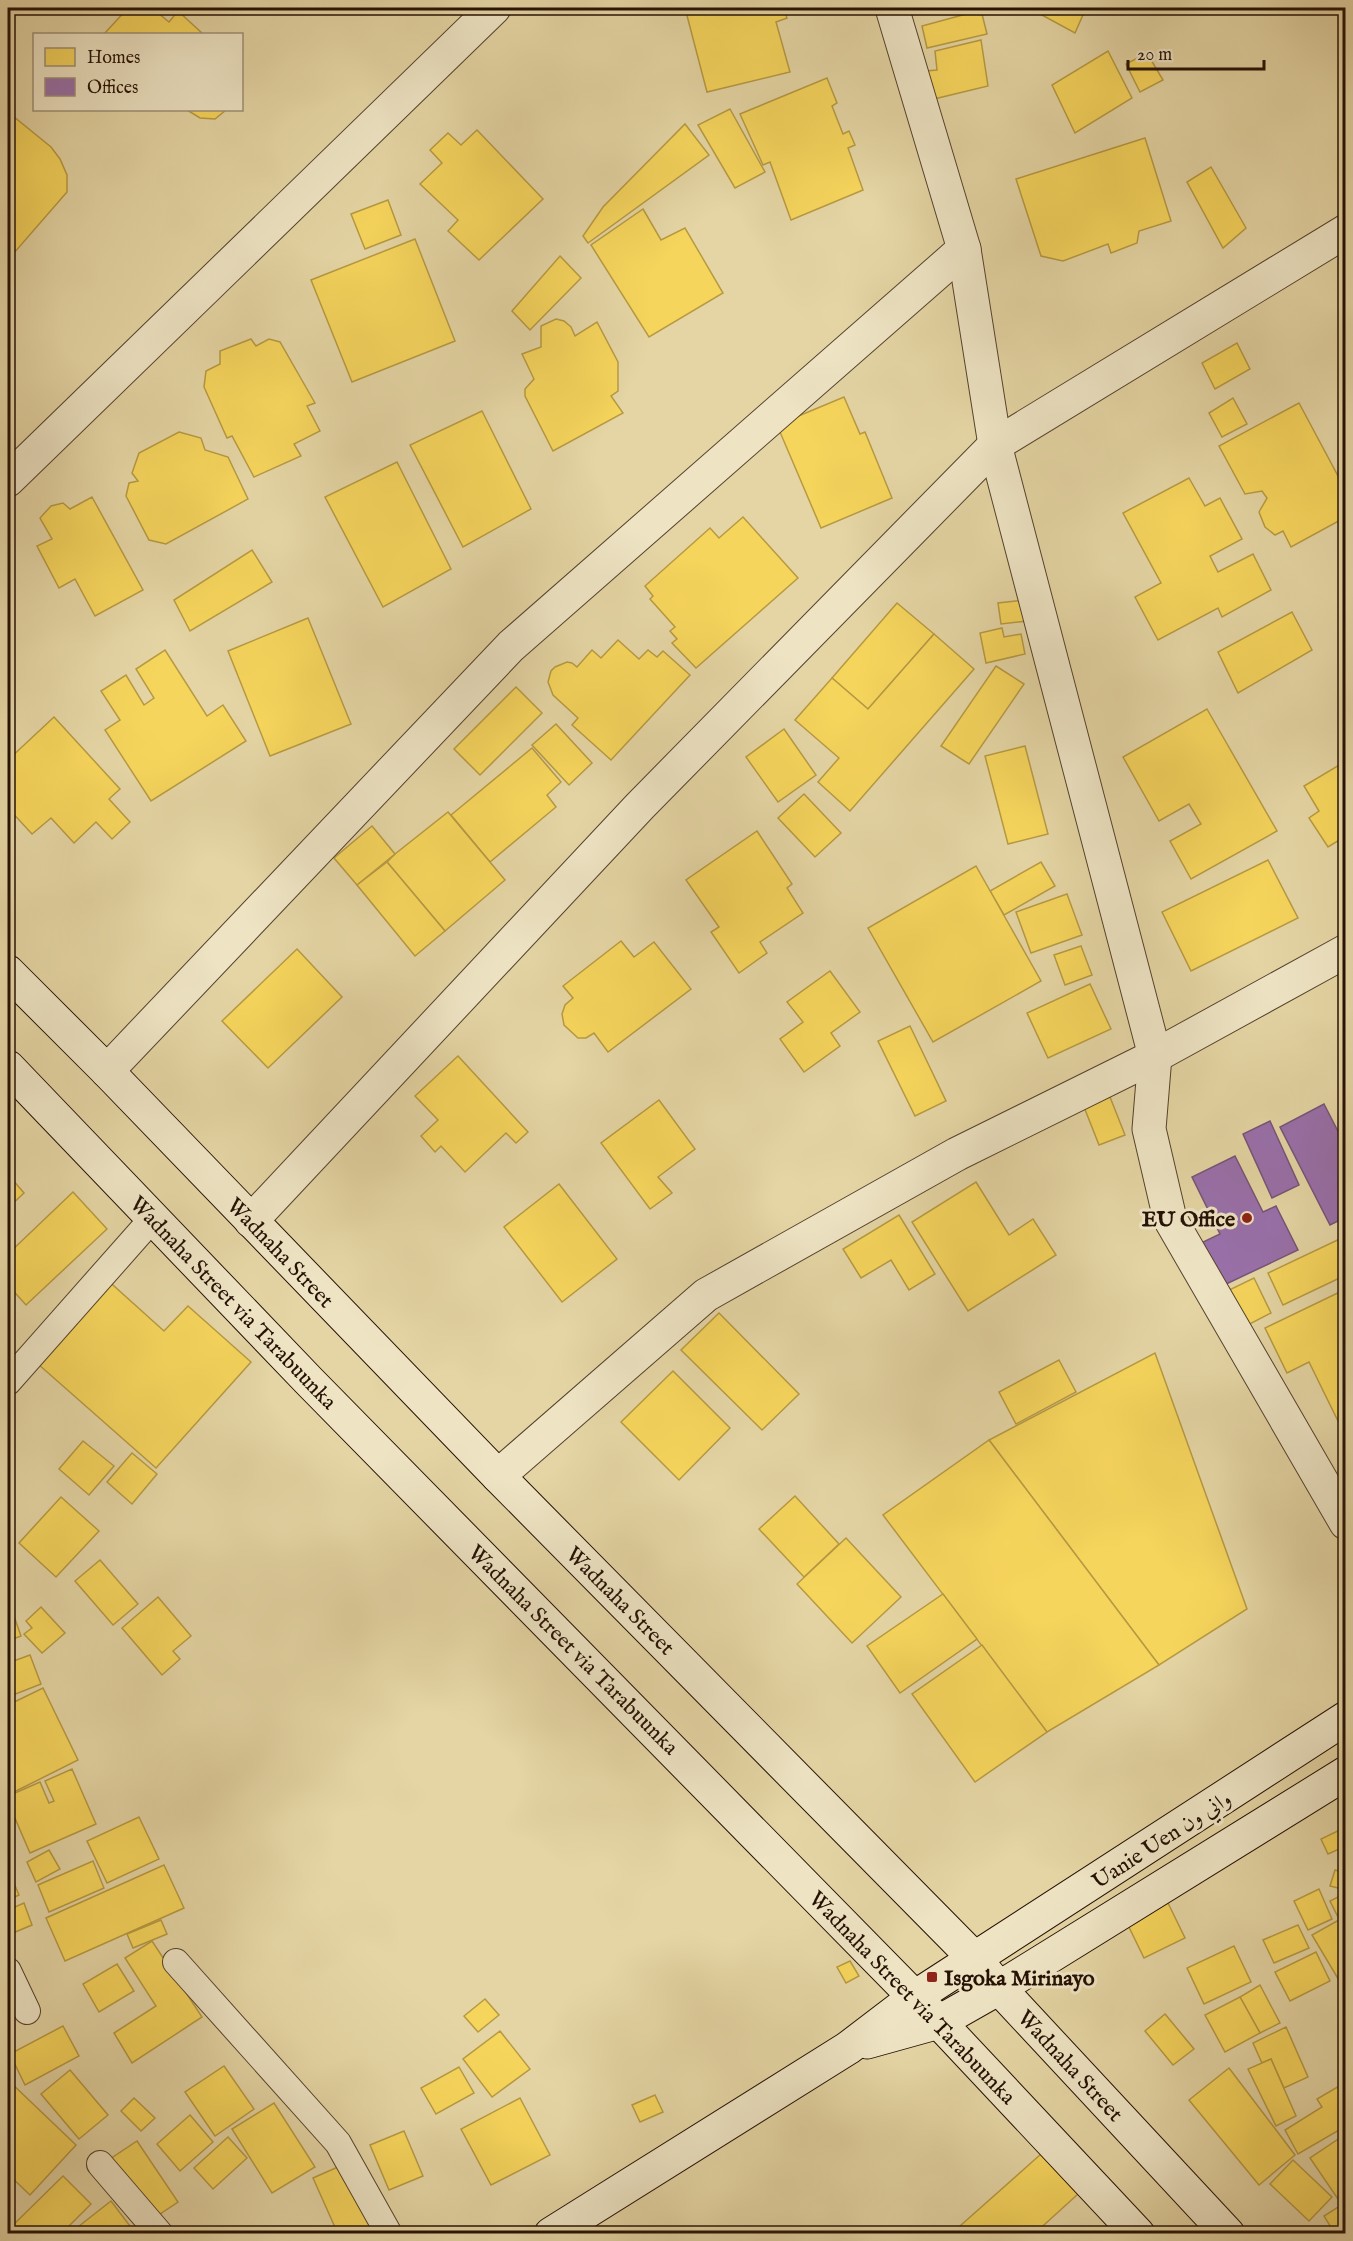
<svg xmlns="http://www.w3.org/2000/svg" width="1353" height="2241" font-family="'IM FELL English',Amiri,serif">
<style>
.homes{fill:#f6d55c;stroke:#b79a42;stroke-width:1.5}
.offices{fill:#9970ab;stroke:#765479;stroke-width:1.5}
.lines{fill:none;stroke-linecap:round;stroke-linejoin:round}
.lane-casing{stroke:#55422d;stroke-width:28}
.street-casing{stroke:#55422d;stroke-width:35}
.secondary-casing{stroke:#251105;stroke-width:35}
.lane{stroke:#eee4c4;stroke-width:26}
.street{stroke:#eee4c4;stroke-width:33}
.secondary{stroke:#eee4c4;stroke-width:33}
.poi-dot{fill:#8f2418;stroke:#eee4c4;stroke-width:2}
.labels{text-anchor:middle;stroke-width:6;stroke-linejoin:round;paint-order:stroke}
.poi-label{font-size:22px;font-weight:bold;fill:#251105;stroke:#eee4c4;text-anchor:end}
.street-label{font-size:22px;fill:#251105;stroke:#eee4c4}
</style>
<rect width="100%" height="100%" fill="#e5d5a4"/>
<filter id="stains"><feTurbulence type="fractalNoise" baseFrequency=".00333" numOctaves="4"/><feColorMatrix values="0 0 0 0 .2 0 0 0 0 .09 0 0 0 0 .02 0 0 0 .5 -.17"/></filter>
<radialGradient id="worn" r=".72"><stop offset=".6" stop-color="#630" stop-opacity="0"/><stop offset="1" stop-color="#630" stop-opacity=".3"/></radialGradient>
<g class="homes">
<path d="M128,8H152L169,22L178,11L203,34H104Z"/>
<path d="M685,8H783L787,18L776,22L790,72L707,92Z"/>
<path d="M1029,8H1086L1075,33Z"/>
<path d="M1336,8H1346V25Z"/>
<path d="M981,10L987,34L927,48L922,26Z"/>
<path d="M981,40L988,86L934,99L926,71L937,70L935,51Z"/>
<path d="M1108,51L1132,98L1075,133L1052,85Z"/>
<path d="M1147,53L1163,80L1140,92L1126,64Z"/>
<path d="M827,78L837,103L832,106L843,134L849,131L855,145L848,148L863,190L791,220L770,162L763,165L740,114Z"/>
<path d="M730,109L765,172L735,188L698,125Z"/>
<path d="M187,110H226L215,119L200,118Z"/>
<path d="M8,112L51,147L60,159L67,175V192L14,253L8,247Z"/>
<path d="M685,124L709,155L588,243L583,236L603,207Z"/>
<path d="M477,130L543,199L479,260L448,231L458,220L420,184L442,163L430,150L448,133L461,145Z"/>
<path d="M1145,138L1171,221L1139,231L1137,243L1111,253L1108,244L1063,261L1041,256L1016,179Z"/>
<path d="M1211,167L1246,228L1223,248L1187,182Z"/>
<path d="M388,200L401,235L365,249L351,214Z"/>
<path d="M643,209L661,240L685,228L723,293L649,337L591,245Z"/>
<path d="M415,239L455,341L352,382L311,280Z"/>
<path d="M560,256L581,278L530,330L512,311Z"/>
<path d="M556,319L564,321L571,327L575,336L597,322L618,362V391L611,396L623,413L553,451L525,396V389L534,379L522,354L541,347V326Z"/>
<path d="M251,339L256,346L269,339L280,342L315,403L307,406L320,431L294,444L301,456L254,477L232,436L227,438L204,387L206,371L220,364V351Z"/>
<path d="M1237,343L1250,369L1215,389L1202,363Z"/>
<path d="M844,397L860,434L865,432L892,498L821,528L777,425Z"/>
<path d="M1233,398L1247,424L1222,437L1209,413Z"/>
<path d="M1299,403L1346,491V517L1291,547L1283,531L1275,535L1265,527L1259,512L1267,498L1262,491L1245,494L1219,446Z"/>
<path d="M482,411L531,509L463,547L410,445Z"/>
<path d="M179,432L201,438L205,450L228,457L248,499L166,544L149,540L126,496L129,483L138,481L132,473L139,453Z"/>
<path d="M397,462L451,569L383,607L325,497Z"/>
<path d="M1189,478L1205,506L1220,498L1242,539L1210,556L1218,572L1253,554L1271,590L1222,617L1218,608L1158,640L1135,597L1161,583L1123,513Z"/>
<path d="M92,497L143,590L95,616L75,579L59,588L37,546L52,539L40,518L51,506L63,503L70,509Z"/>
<path d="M743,517L798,578L696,668L672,643L677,639L670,631L675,627L650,599L653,596L645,586L710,528L719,538Z"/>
<path d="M252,550L272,582L190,631L174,600Z"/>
<path d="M1025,600L1028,621L1001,624L998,603Z"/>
<path d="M897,603L934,634L868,709L832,678Z"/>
<path d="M1292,612L1312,650L1238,693L1218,652Z"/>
<path d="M308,618L351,724L270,756L228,651Z"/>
<path d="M1002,628L1004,637L1021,634L1025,654L986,663L980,633Z"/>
<path d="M934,634L974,669L850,811L818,782L839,758L795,720L832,678L868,709Z"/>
<path d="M618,640L639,659L648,650L657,657L663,651L690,675L611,760L572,725L578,718L553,695L548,682L551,671L555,667L567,662L572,663L577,667L592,650L601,658Z"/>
<path d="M165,650L207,716L223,705L246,741L151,801L105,730L120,720L101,691L126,675L144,705L154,698L136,669Z"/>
<path d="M996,666L1024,684L969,764L941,746Z"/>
<path d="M516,687L542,713L480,775L454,749Z"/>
<path d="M1207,709L1277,831L1191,879L1170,841L1201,824L1189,804L1159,821L1123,757Z"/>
<path d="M54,717L120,789L109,799L130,822L112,839L96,822L74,843L51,818L32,834L8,808V760Z"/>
<path d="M556,724L592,763L569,785L532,745Z"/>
<path d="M784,729L816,775L778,802L746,757Z"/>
<path d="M1025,746L1048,834L1008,844L985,756Z"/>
<path d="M532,748L561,782L547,795L556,807L490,862L451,815Z"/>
<path d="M1346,761V836L1328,847L1309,818L1319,811L1304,786Z"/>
<path d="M804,794L841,833L815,857L778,818Z"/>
<path d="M448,812L505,880L445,931L387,862L395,854Z"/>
<path d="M372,826L395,854L357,885L334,858Z"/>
<path d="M757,831L792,884L787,888L803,913L760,942L767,953L739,973L711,932L719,927L686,880Z"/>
<path d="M1268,860L1298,918L1191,971L1162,912Z"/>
<path d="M387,862L445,931L415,956L357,885Z"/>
<path d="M1041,862L1055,886L1004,915L990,891Z"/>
<path d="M976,866L1041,981L933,1042L868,928Z"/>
<path d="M1067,894L1082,935L1031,953L1016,912Z"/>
<path d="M621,941L634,957L654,942L691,989L608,1052L594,1033L586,1038H578L564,1025L562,1014L565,1005L573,998L563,986Z"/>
<path d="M1081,946L1092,975L1065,985L1054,955Z"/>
<path d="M297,949L342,997L268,1068L222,1021Z"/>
<path d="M830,971L860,1012L831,1033L840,1046L804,1072L780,1039L803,1022L787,1002Z"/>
<path d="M1090,984L1111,1029L1048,1058L1027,1013Z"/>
<path d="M910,1026L946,1101L915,1116L878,1041Z"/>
<path d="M458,1056L528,1132L516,1143L506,1133L465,1172L441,1146L435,1152L421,1136L438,1120L415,1096Z"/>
<path d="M1110,1097L1125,1135L1099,1145L1084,1107Z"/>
<path d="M659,1100L695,1149L658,1177L672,1193L650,1209L601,1143Z"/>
<path d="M12,1179L24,1193L8,1208V1183Z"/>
<path d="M976,1182L1009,1235L1033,1219L1056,1255L968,1311L912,1222Z"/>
<path d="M559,1184L617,1259L562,1302L504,1227Z"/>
<path d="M73,1192L107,1229L26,1305L8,1285V1254Z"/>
<path d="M899,1215L935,1274L909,1290L891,1260L861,1278L843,1249Z"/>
<path d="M1346,1236V1275L1283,1305L1268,1273Z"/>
<path d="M94,1268L164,1331L188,1306L251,1362L156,1468L21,1349Z"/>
<path d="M1254,1278L1271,1313L1242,1328L1225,1292Z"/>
<path d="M1346,1289V1420L1339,1423L1309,1362L1287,1373L1265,1328Z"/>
<path d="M719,1313L799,1394L762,1430L681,1350Z"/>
<path d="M1155,1353L1247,1609L1159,1665L989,1440Z"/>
<path d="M1059,1360L1076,1392L1016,1424L999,1392Z"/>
<path d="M673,1371L730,1428L679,1480L621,1422Z"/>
<path d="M989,1440L1159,1665L1047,1732L883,1515Z"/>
<path d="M83,1441L114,1466L89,1495L59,1469Z"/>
<path d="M132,1453L157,1474L132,1504L107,1482Z"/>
<path d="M795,1496L839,1544L804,1577L759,1529Z"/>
<path d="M61,1497L99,1531L56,1577L19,1543Z"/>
<path d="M846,1538L901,1597L852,1643L797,1584Z"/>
<path d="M100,1560L138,1604L113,1625L75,1581Z"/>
<path d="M943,1594L977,1639L900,1693L867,1646Z"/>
<path d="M158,1597L191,1636L173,1651L180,1659L162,1675L122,1628Z"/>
<path d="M8,1599L21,1636L8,1641Z"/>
<path d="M41,1607L65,1633L42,1653L24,1634L32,1628L26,1621Z"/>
<path d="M982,1645L1047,1732L975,1782L912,1694Z"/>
<path d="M30,1655L41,1684L8,1697V1663Z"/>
<path d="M43,1688L78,1760L8,1795V1705Z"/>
<path d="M72,1769L96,1824L30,1853L8,1802V1796L40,1782L49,1803L54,1801L45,1781Z"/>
<path d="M139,1817L159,1859L107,1883L87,1841Z"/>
<path d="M1346,1827V1846L1328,1854L1321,1839Z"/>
<path d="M49,1850L60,1869L36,1882L27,1862Z"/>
<path d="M93,1861L104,1888L49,1912L38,1885Z"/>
<path d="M164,1865L184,1908L65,1961L46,1918Z"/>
<path d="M1335,1870L1346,1873V1890L1330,1886Z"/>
<path d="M11,1876L19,1895L8,1900V1877Z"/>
<path d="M1319,1889L1332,1919L1308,1930L1294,1901Z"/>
<path d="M1346,1893V1913L1338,1917L1330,1901Z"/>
<path d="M24,1903L32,1925L8,1935V1910Z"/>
<path d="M1168,1903L1185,1938L1144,1958L1127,1923Z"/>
<path d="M1346,1916V1992L1312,1935Z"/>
<path d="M161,1920L167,1934L133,1948L127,1934Z"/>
<path d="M1298,1925L1309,1948L1274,1963L1263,1940Z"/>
<path d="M152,1941L202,2017L132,2063L114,2033L156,2006L125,1958Z"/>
<path d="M1234,1946L1251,1982L1204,2004L1187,1968Z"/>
<path d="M1316,1952L1330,1981L1290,2001L1275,1972Z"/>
<path d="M850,1961L859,1976L846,1983L837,1967Z"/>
<path d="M117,1964L134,1991L99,2012L83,1984Z"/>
<path d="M1260,1985L1280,2023L1260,2033L1240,1997Z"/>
<path d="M1240,1997L1260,2033L1225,2052L1205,2015Z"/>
<path d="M485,1999L499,2015L478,2032L464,2016Z"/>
<path d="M1165,2014L1194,2049L1173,2065L1145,2031Z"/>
<path d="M63,2026L79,2056L25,2085L10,2054Z"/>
<path d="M1286,2027L1308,2077L1284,2088L1271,2059L1262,2063L1253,2043Z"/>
<path d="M500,2031L530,2069L492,2097L463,2059Z"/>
<path d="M1271,2059L1296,2116L1276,2126L1248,2069Z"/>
<path d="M224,2066L254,2109L215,2136L185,2092Z"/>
<path d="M459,2067L474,2093L436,2114L421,2088Z"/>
<path d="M1229,2068L1295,2155L1259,2185L1189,2100Z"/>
<path d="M70,2070L108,2115L79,2139L41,2094Z"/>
<path d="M8,2080L76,2145L30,2195L8,2174Z"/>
<path d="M1346,2082V2126L1298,2154L1285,2130L1322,2107L1317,2099Z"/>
<path d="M655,2095L663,2112L640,2122L632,2105Z"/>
<path d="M134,2098L155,2118L141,2131L121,2111Z"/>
<path d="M520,2098L550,2155L491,2185L461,2129Z"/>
<path d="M274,2103L315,2167L272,2193L232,2129Z"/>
<path d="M190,2115L213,2142L180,2171L157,2144Z"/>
<path d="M404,2131L423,2176L389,2190L370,2145Z"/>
<path d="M1346,2134V2198L1340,2202L1310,2158Z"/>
<path d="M228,2137L247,2158L213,2189L194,2168Z"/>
<path d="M137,2141L178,2202L145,2224L104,2163Z"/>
<path d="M1041,2154L1078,2194L1034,2234H951Z"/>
<path d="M356,2159L379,2234H338L313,2178Z"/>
<path d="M1293,2160L1332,2197L1309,2221L1270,2184Z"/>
<path d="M63,2176L91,2204L61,2234H8V2230Z"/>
<path d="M111,2201L136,2234H69Z"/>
<path d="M1346,2202V2234H1335L1324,2216Z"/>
</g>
<g class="offices">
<path d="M1324,1104L1346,1147V1217L1330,1225L1280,1127Z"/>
<path d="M1270,1121L1299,1185L1272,1198L1243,1134Z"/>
<path d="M1235,1156L1263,1212L1276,1206L1298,1250L1222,1286L1201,1243L1220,1234L1192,1177Z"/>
</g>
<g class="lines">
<defs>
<g id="lane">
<path d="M8,1382L153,1218"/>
<path d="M176,1962L338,2143L389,2234"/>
<path d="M8,1971L27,2011"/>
<path d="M100,2164L160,2234"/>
</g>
<g id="street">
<path d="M892,8L964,249L995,445L1155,1056L1149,1129L1170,1219L1346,1523"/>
<path d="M8,480L494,8"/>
<path d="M107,1071L511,646L964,249"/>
<path d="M251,1221L640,806L995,445L1346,231"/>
<path d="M498,1476L706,1295L957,1154L1155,1056L1346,951"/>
</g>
<g id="secondary">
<path d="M8,972L107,1071L498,1476L976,1960L999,1988L1228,2234"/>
<path d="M8,1067L309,1381L939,2022L1138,2234"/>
<path d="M867,2042L939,2022L999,1988L1346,1773"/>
<path d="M551,2234L848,2048L915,1997L1346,1718"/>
</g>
</defs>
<use href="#lane" class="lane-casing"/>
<use href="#street" class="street-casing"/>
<use href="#secondary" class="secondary-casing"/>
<use href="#lane" class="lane"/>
<use href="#street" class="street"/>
<use href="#secondary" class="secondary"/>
</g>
<g class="poi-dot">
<circle cx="1247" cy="1218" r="6"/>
<rect x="926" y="1971" width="12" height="12" rx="3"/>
</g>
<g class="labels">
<g class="poi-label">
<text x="1235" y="1226">EU Office</text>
<text x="944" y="1985" text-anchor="start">Isgoka Mirinayo</text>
</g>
<g class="street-label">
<text transform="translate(281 1252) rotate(46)" y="8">Wadnaha Street</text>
<text transform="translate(234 1302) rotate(46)" y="8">Wadnaha Street via Tarabuunka</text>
<text transform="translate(621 1600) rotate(45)" y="8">Wadnaha Street</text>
<text transform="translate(574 1649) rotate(45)" y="8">Wadnaha Street via Tarabuunka</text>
<text transform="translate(1161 1839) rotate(-33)" y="8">Uanie Uen واني ون</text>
<text transform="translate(913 1997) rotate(46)" y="8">Wadnaha Street via Tarabuunka</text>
<text transform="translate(1071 2065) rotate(47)" y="8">Wadnaha Street</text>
</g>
</g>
<rect width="1353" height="2241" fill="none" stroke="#e5d5a4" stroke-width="30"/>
<rect x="9" y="9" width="1335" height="2223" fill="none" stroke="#251105" stroke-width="3"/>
<rect x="15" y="15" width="1323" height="2211" fill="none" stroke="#251105" stroke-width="1.5"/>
<rect x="33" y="33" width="210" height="78" fill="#eee4c4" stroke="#9e9078" stroke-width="1.5"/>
<rect x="45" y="48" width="30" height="18" fill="#f6d55c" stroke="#9e9078" stroke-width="1.5"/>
<text x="87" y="63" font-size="18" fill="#251105">Homes</text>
<rect x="45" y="78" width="30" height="18" fill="#9970ab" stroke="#9e9078" stroke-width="1.5"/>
<text x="87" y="93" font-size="18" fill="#251105">Offices</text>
<path d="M1128 60v9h136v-9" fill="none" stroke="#251105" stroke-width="3"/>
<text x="1137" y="60" font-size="18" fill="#251105" stroke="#eee4c4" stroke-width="4.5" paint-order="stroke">20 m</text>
<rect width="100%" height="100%" filter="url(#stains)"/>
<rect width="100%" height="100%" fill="url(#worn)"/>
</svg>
